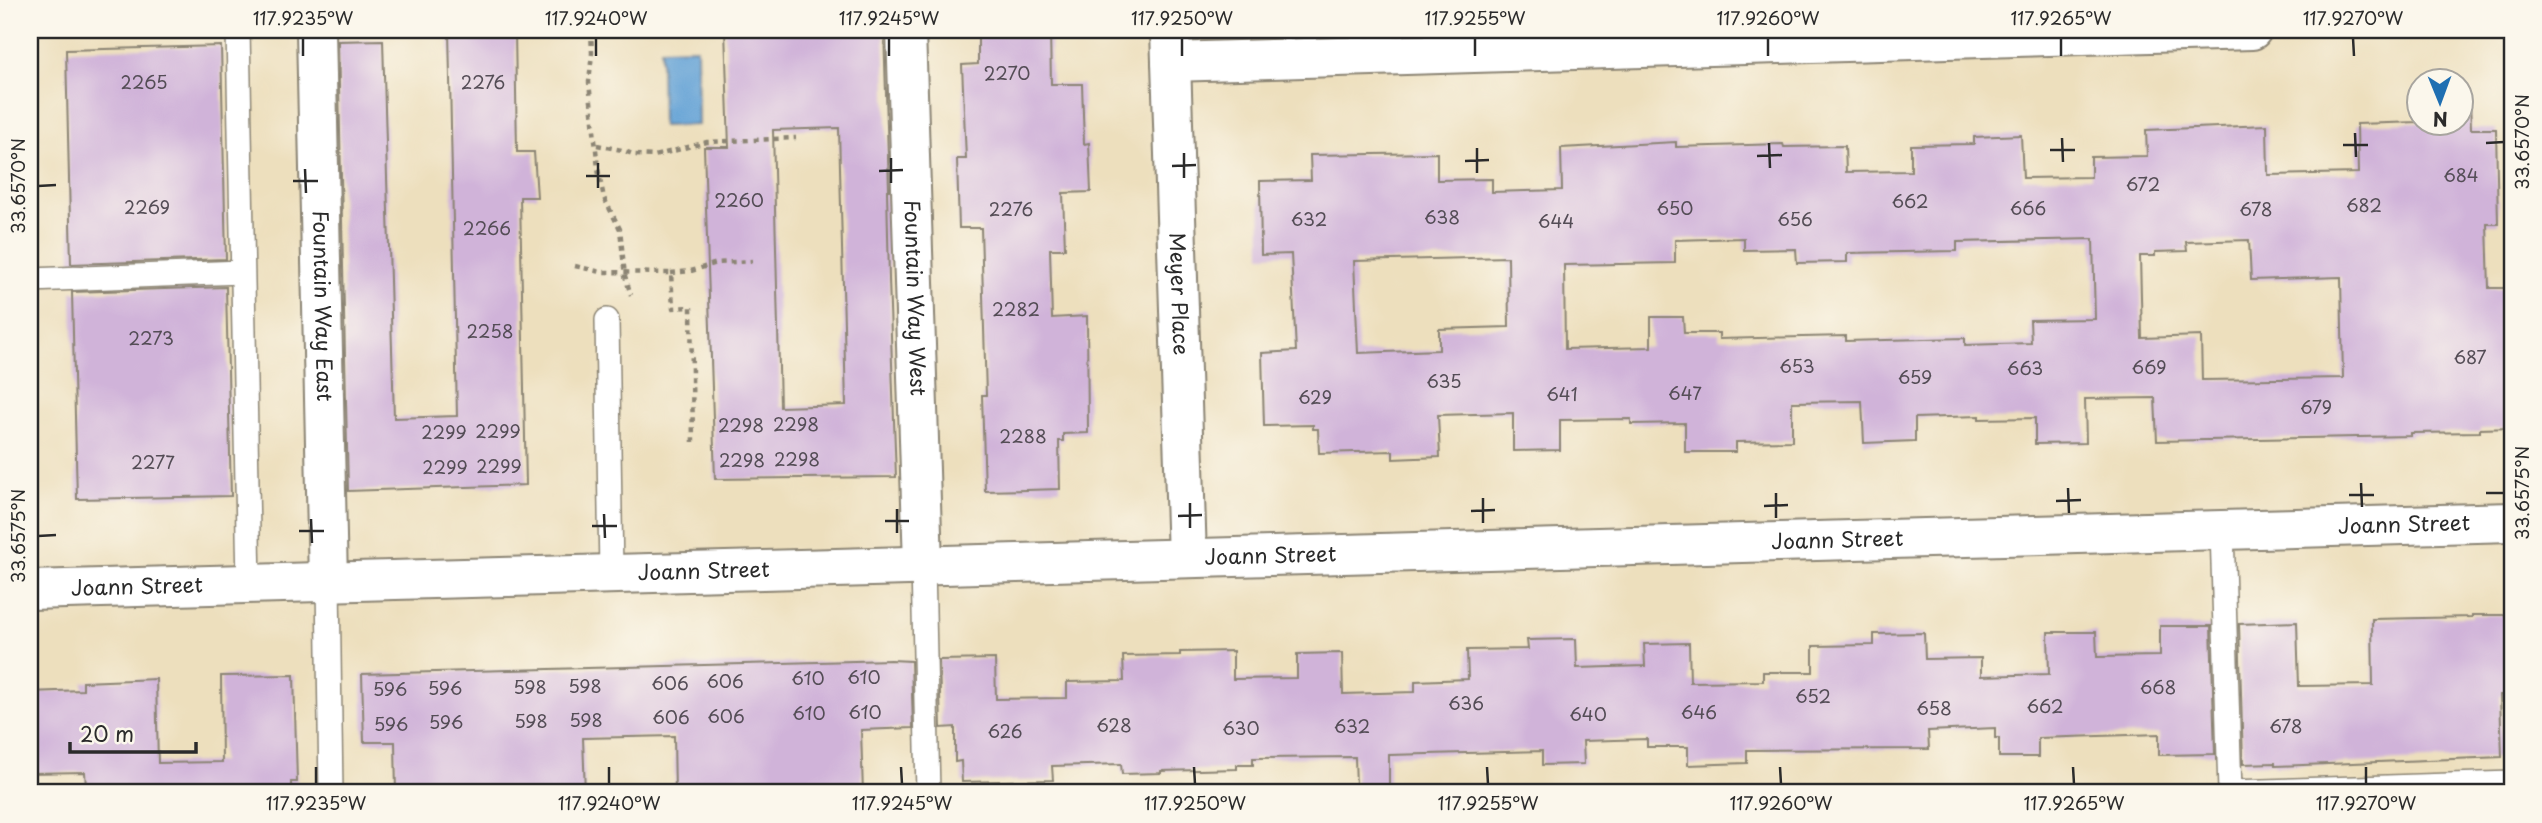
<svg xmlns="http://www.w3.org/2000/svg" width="2542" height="823" font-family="'Playpen Sans',sans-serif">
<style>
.water{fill:#64a2d6;stroke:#486680;stroke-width:2}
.building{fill:#d0b3d9;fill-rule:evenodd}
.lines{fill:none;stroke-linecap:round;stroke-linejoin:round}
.lane-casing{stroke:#8c8574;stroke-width:26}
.street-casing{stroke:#8c8574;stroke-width:42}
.path{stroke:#8c8574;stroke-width:4.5;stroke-dasharray:5 5;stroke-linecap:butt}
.lane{stroke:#fff;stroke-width:23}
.street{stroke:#fff;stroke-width:38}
.ticks{fill:none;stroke:#2b2b2b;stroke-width:2.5}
.labels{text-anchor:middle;stroke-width:7;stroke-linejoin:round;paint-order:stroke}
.number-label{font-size:18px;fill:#544d56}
.street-label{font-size:21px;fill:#2b2b2b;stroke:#fbf7ec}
.neatline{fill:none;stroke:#2b2b2b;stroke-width:2.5}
.ticks-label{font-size:18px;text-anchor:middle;fill:#2b2b2b}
</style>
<rect width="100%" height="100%" fill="#fbf7ec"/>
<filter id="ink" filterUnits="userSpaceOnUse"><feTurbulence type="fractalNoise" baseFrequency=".0143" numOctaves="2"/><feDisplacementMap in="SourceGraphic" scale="14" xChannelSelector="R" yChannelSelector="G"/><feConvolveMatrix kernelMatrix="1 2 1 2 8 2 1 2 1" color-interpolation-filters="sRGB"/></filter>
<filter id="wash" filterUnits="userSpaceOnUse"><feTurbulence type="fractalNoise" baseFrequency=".00686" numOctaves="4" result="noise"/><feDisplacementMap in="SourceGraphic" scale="28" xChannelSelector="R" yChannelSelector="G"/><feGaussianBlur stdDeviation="1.57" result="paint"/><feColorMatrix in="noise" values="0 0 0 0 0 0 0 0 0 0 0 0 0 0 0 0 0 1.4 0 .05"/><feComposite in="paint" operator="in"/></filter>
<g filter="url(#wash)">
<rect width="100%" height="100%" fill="#eddfbd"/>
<path class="water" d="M697,48L698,125L662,126L661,49Z"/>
<g id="blocks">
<g class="building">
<path d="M449,30H515L517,152H534L537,197H520L526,485L348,491L338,41L383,40L394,418L457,416Z"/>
<path d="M725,30H884L889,190H887L889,279L896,477L715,479L704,147H729ZM839,128L846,405L780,407L773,130Z"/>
<path d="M1050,30L1051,84H1082L1084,144L1089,143L1091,192L1063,193L1065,249H1050L1052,318L1087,316L1088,433L1063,434V441H1059L1060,489L985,491L982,395H986L981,228H959L957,159H966L962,65L978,64V32Z"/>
<path d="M221,46L226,259L71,264L66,50Z"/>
<path d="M2470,100L2471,129H2496L2498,224H2487L2489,288H2512V428L2480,429V432L2411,433V436L2157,441L2155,398L2085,399L2086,443L2035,444V418L1979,419V416L1915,418V441L1864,443L1862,401L1792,402V441L1736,442V452H1685V423L1631,424V419L1560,420V450L1513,451V413L1438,415L1440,457L1393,459V451L1319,453L1318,429H1313V425L1264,426L1262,353L1296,351L1291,254L1261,255L1260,181L1311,180L1310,155L1437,153V180L1492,179V192L1562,190L1561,148L1676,142V147L1783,144L1784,147L1845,146L1846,172L1911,171V145L1974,144V137L2021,135L2023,178L2091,177V157L2147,156L2146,130L2267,125L2268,175L2358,173L2357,124L2419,122V102V122H2461V101ZM1744,238V250L1796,249L1797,263L1847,262V253L1957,251V242L2093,239L2095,319L2030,320L2031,343L1965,345V338L1846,341V336L1719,339V333H1684L1683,317H1651V347L1565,349L1564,265L1675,263V240ZM2249,240L2251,280L2341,277L2343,378L2202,380L2201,336L2142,338L2140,256H2155V252L2187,251L2186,242ZM1508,257L1509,327L1439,329V350L1358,353L1354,261Z"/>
<path d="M226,287L231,496L77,499L72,292Z"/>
<path d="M2472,615H2512V695H2500L2502,757L2275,766V763L2243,764L2239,624L2297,622L2299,686L2373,685L2372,619L2472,617Z"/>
<path d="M2160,626H2211L2215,754L2159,755V734L2038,738V757H1999V738H1995V728L1928,731L1929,749L1747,750V763L1688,765V747H1647V739L1583,741L1584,764L1542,765V751L1389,755V785L1356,786L1355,757L1253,758V765H1237V769L1161,771V773L1122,774L1121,764L1052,766L1053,780L962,782L961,761L955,762V727L941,728L939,660L995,659L996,699L1067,698V682L1124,681L1123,656L1180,655V652L1233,651V679L1297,678V654L1342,653L1343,694L1415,692V681L1468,679L1467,650L1528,649L1527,640L1576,639L1577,668L1645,666L1644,644L1689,643L1690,682L1763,681V672H1813V646L1874,645V634L1924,633L1925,659L1981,658V676L2049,674L2048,632H2096L2097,657L2160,656Z"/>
<path d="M891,660L911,661L913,728L861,730L863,793H675L674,736L583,738L585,793H396L395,742H364L362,674Z"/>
<path d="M294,675L297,782H291V793H90V787H86L85,772L30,773V692L83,690V682L156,679L158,763L222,762L221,676Z"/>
</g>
</g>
</g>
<g filter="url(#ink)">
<use href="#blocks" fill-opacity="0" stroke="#8c8574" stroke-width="2"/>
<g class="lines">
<defs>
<g id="lane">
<path d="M238,30L249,584"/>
<path d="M30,280L242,272"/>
<path d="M607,320L611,574"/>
<path d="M2222,530L2230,792L2512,783"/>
<path d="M923,565L928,793"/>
<path d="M328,582L331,793"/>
</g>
<g id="street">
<path id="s1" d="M316,30L328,582"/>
<path id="s2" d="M906,30L923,565"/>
<path id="s3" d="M1170,30L1187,558"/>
<path d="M1171,62L2252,30"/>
<path id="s4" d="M30,590L2512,522"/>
</g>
</defs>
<use href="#lane" class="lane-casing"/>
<use href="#street" class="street-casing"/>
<g class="path">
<path d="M591,30L592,53L589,82L598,169L604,198L620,229L625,276L631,295"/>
<path d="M597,145L622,150L635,155L654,156L707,142L796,138"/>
<path d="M575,266L601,272L671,273L673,308L691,307L693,442"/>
<path d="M671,273L691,271L717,263L752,261"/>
</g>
<use href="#lane" class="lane"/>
<use href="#street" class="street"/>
</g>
</g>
<path class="ticks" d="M303,38V56M596,38V56M889,38V56M1182,38V56M1475,38V56M1768,38V56M2061,38V56M2353,38L2354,56M2355,133L2356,157M2062,138L2063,162M1769,143L1770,168M2486,143L2504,142M2343,145H2368M1477,148V173M2050,150H2075M1184,153V178M1757,156L1782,155M891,158V183M1465,161L1489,160M598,163V188M1172,166L1196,165M305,169L306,193M879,171L903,170M586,176H610M293,181H318M38,186L56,185M2361,483L2362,507M2068,488L2069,513M1776,493V518M2486,493H2504M2349,495H2374M1483,498V523M2056,501L2081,500M1190,503V528M1764,506L1788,505M897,509V533M1471,511L1495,510M604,514L605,538M1178,516L1202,515M311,519L312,543M885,521H909M592,526H617M299,531H324M38,536L56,535M316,767V784M609,767V784M901,767L902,784M1194,767L1195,784M1487,767L1488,784M1780,767L1781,784M2073,767L2074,784M2366,767V784"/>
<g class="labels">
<g class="number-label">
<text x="1007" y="80">2270</text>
<text x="144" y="89">2265</text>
<text x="483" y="89">2276</text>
<text x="2461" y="182">684</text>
<text x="2143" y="191">672</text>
<text x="739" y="207">2260</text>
<text x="1910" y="208">662</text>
<text x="2364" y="212">682</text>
<text x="147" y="214">2269</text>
<text x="1675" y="215">650</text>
<text x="2028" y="215">666</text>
<text x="1011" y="216">2276</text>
<text x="2256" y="216">678</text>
<text x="1442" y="224">638</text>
<text x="1309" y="226">632</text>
<text x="1795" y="226">656</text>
<text x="1556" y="228">644</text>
<text x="487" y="235">2266</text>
<text x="1016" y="316">2282</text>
<text x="490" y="338">2258</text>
<text x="151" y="345">2273</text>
<text x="2470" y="364">687</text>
<text x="1797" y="373">653</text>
<text x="2149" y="374">669</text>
<text x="2025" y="375">663</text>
<text x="1915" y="384">659</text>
<text x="1444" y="388">635</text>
<text x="1685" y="400">647</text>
<text x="1562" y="401">641</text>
<text x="1315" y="404">629</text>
<text x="2316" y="414">679</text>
<text x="796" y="431">2298</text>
<text x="741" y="432">2298</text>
<text x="498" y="438">2299</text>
<text x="444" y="439">2299</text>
<text x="1023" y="443">2288</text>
<text x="797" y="466">2298</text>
<text x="742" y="467">2298</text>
<text x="153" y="469">2277</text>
<text x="499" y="473">2299</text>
<text x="445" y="474">2299</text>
<text x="864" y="684">610</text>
<text x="808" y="685">610</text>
<text x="725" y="688">606</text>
<text x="670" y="690">606</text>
<text x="585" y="693">598</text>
<text x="530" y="694">598</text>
<text x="2158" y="694">668</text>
<text x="445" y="695">596</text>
<text x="390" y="696">596</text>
<text x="1813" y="703">652</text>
<text x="1466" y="710">636</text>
<text x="2045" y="713">662</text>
<text x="1934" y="715">658</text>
<text x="865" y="719">610</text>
<text x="1699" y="719">646</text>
<text x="809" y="720">610</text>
<text x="1588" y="721">640</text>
<text x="726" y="723">606</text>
<text x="671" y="724">606</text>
<text x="586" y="727">598</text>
<text x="531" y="728">598</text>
<text x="446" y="729">596</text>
<text x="391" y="731">596</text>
<text x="1114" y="732">628</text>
<text x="1352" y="733">632</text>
<text x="2286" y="733">678</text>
<text x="1241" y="735">630</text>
<text x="1005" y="738">626</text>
</g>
<g class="street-label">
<text dy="7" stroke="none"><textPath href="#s3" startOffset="264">Meyer Place</textPath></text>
<text dy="7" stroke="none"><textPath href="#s2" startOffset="268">Fountain Way West</textPath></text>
<text dy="7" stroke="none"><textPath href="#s1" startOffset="276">Fountain Way East</textPath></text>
<text dy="7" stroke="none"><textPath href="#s4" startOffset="2375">Joann Street</textPath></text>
<text dy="7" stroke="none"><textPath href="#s4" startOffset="1808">Joann Street</textPath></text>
<text dy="7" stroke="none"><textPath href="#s4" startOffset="1241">Joann Street</textPath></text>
<text dy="7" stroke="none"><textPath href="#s4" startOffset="674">Joann Street</textPath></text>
<text dy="7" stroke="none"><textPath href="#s4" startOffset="107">Joann Street</textPath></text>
</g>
</g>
<rect width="2542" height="823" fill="none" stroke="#fbf7ec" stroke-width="77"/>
<g transform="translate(2440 102) rotate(179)"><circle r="33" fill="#fbf7ec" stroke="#a8a59f" stroke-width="2"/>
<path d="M0-5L12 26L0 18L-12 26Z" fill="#1f6fb2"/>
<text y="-10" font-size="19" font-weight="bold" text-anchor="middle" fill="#2b2b2b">N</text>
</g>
<path d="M70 742v10h126v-10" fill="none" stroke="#2b2b2b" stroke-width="3.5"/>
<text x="80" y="742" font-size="21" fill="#2b2b2b" stroke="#fbf7ec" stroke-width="5" paint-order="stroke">20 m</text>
<rect x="38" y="38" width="2466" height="746" class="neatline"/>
<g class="ticks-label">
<text x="303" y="25">117.9235°W</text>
<text x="596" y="25">117.9240°W</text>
<text x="889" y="25">117.9245°W</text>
<text x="1182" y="25">117.9250°W</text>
<text x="1475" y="25">117.9255°W</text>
<text x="1768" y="25">117.9260°W</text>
<text x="2061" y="25">117.9265°W</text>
<text x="2353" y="25">117.9270°W</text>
<text transform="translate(2523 142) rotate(-90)" y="6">33.6570°N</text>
<text transform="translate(19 186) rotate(-90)" y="6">33.6570°N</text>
<text transform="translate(2523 493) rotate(-90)" y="6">33.6575°N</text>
<text transform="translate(19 536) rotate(-90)" y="6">33.6575°N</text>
<text x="316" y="810">117.9235°W</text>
<text x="609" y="810">117.9240°W</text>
<text x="902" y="810">117.9245°W</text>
<text x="1195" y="810">117.9250°W</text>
<text x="1488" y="810">117.9255°W</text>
<text x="1781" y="810">117.9260°W</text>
<text x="2074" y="810">117.9265°W</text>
<text x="2366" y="810">117.9270°W</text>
</g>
</svg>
